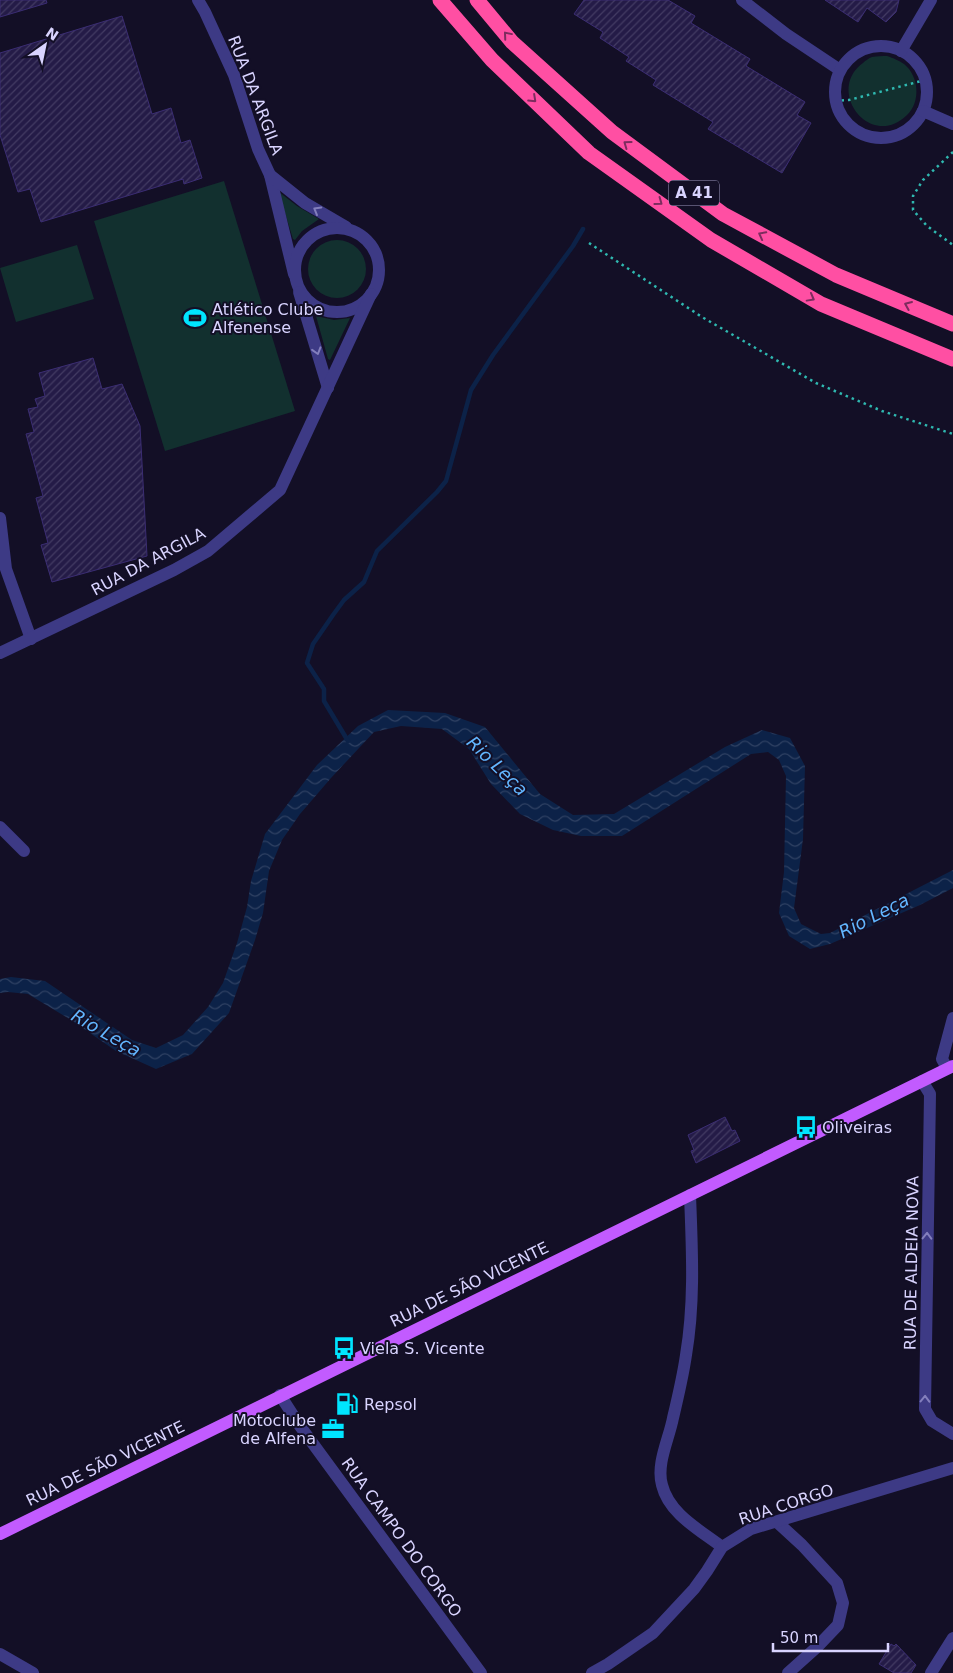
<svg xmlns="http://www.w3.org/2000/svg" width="953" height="1673" font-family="'DejaVu Sans',sans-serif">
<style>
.grass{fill:#12302f}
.water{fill:url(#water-waves)}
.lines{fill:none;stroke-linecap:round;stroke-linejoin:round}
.stream{stroke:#0c2248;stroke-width:4.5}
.building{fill:url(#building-hatch);stroke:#3b2d73}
.path{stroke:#2fb8b0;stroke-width:2.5;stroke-dasharray:2.5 4;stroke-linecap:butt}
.minor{stroke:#3d3a85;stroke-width:12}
.major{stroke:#c25bff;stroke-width:12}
.highway{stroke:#ff4fa3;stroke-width:15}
.oneway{stroke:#7d2c5e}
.oneway2{stroke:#837fbc}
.labels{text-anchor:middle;stroke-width:4;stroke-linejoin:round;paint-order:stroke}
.shield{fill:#130f26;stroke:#9e99be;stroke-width:1}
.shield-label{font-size:15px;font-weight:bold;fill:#d9d4ff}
.street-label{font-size:16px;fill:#d9d4ff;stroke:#130f26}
.poi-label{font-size:16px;fill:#d9d4ff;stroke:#130f26;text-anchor:start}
.water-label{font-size:18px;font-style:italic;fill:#62b6ff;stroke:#130f26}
</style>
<defs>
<pattern id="water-waves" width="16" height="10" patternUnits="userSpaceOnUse" patternTransform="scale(1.25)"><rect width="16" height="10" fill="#0c2248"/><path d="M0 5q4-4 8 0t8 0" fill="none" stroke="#2f4163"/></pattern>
<pattern id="building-hatch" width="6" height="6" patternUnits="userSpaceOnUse" patternTransform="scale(1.25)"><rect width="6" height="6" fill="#241b47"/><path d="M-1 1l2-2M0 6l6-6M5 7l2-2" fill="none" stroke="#433b63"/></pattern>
</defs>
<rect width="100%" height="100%" fill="#130f26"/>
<g class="grass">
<path d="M887,56C893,58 900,61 904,64C919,76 921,102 907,115C870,151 825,90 863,63C865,61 869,58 872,57C877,56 883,56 887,56Z"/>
<path d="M224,181L295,411L165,451L94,221Z"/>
<path d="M279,192L297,206L319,219L302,231L295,240L293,239L279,193Z"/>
<circle cx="337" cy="269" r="29"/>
<path d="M77,245L94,299L16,322L0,268Z"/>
<path d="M316,316L334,320L350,318L330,360L328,359Z"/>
</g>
<path class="water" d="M388,710L445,713L485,727L540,794L573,815L614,814L725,747L762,730L790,738L805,766L803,839L794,908L801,924L821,934L830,933L953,870V888L920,905L830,944L810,949L789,936L779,913L784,872L786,776L779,760L768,752L751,754L622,836H581L553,830L520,814L491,784L469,749L442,729L401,726L374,732L331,778L300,814L282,840L269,871L263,913L255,940L229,1013L192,1054L156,1069L116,1051L71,1020L28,994L8,992L0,993V979L11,977L45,981L132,1040L156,1048L183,1035L208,1007L223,983L237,943L247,907L251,881L265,834L317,765L358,726Z"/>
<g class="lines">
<path class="stream" d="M348,741L324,701V689L307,663L313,644L333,615L344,600L364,582L377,551L437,492L446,481L471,390L493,355L573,246L583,229"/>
</g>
<g class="building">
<path d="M0,0H46L47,3L0,17Z"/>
<path d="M584,0H668L695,16L691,23L750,59L746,66L805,102L797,115L811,123L782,173L708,129L713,122L653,85L656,80L626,61L629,57L600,38L603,32L574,14Z"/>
<path d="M825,0H899L896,12L886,22L867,8L858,22Z"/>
<path d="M122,16L152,114L171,108L181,143L190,140L202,178L184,184L183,179L41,222L30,189L18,192L0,135V53Z"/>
<path d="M93,358L102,389L122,384L140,426L147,556L52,582L41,545L48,543L36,498L43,496L26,434L34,432L28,409L38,407L35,399L45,396L39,373Z"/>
<path d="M725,1117L732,1131L735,1130L740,1141L696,1163L691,1151L694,1150L688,1135Z"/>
<path d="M891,1644L894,1646L896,1644L916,1665L911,1673H894L879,1664Z"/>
</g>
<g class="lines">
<g class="path">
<path d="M835,101L849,100L925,80"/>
<path d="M953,152L923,180L913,196V210L927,226L953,245"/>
<path d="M589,243L702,317L816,383L882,411L953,434"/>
</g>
<g class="minor">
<path d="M198,0L205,12L234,75L258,149L270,175L294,274"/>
<path d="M742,0L786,34L840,70"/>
<circle cx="881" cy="92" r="46"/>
<path d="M901,51L931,0"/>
<path d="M923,111L953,124"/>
<path d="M270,175L305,203L346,227"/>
<circle cx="337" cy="270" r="42"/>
<path d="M299,292L328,388"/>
<path d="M0,518L6,569L31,639"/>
<path d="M0,653L174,570L208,551L280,490L371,294"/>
<path d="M0,827L24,851"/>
<path d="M947,1068L942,1059L953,1018"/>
<path d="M922,1081L930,1094L925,1409L932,1421L953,1434"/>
<path d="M690,1195C692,1249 695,1301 686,1355C683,1376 678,1397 673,1418C669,1439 656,1464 662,1485C669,1514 700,1530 722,1547"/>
<path d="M280,1395L300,1426L481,1673"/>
<path d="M777,1522L802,1545L837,1583L843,1603L838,1625L817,1647L788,1673"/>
<path d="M0,1654L33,1673"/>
<path d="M592,1673L608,1664L653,1633L694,1589L707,1571L722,1547L751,1529L953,1468"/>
<path d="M931,1673L953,1638"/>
</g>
<path class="major" d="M0,1534L953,1066"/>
<g class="highway">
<path d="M440,0L492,60L589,153L711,240L821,304L953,359"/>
<path d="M477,0L512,42L612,132L723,214L836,275L953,324"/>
</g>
</g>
<defs><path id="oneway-chevron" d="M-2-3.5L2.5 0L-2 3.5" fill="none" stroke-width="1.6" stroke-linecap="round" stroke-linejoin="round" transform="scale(1.25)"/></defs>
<g class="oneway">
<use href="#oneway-chevron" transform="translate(507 35) rotate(-130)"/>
<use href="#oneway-chevron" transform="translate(533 99) rotate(43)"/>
<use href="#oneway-chevron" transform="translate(627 144) rotate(-144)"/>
<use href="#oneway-chevron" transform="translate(659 202) rotate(36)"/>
<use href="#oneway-chevron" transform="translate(762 235) rotate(-152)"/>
<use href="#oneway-chevron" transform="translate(811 298) rotate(29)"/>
<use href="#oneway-chevron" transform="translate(908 305) rotate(-157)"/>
</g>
<g class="oneway2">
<use href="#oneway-chevron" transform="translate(317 210) rotate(-150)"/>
<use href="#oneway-chevron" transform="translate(317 351) rotate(73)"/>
<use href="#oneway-chevron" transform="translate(927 1236) rotate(-89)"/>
<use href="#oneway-chevron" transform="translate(925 1399) rotate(-89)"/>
</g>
<defs>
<symbol id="stadium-bare" viewBox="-9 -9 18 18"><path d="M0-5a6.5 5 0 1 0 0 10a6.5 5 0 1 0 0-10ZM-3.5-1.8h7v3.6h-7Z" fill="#00e5ff" stroke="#130f26" stroke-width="2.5" paint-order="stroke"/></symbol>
<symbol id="bus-bare" viewBox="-9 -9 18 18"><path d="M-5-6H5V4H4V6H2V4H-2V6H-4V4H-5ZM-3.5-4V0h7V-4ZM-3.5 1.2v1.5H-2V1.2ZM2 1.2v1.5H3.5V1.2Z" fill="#00e5ff" stroke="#130f26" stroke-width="2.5" paint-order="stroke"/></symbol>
<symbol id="fuel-bare" viewBox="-9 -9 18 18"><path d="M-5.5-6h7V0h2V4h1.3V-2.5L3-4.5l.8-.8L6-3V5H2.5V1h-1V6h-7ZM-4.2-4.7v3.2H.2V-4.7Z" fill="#00e5ff" stroke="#130f26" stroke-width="2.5" paint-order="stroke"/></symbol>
<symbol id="office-bare" viewBox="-9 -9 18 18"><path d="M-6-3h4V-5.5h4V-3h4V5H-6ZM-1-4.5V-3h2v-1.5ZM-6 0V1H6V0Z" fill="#00e5ff" stroke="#130f26" stroke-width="2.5" paint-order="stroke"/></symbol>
</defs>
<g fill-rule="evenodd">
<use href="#stadium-bare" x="179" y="302" width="32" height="32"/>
<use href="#bus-bare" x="790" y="1111" width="32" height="32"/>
<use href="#bus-bare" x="328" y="1332" width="32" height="32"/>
<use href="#fuel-bare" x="331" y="1388" width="32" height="32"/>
<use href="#office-bare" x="317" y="1413" width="32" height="32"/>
</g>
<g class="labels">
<rect class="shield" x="669" y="180.5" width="50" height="25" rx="4"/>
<g class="shield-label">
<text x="694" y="198">A 41</text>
</g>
<g class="street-label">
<text transform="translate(256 95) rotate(69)" y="6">RUA DA ARGILA</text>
<text transform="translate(148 561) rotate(-28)" y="6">RUA DA ARGILA</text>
<text transform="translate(911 1263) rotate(-89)" y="6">RUA DE ALDEIA NOVA</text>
<text transform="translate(469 1284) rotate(-26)" y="6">RUA DE SÃO VICENTE</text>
<text transform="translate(105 1463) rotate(-26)" y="6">RUA DE SÃO VICENTE</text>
<text transform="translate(786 1504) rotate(-18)" y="6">RUA CORGO</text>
<text transform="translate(402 1537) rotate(54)" y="6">RUA CAMPO DO CORGO</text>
</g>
<g class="poi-label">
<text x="212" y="315">Atlético Clube<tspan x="212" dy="18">Alfenense</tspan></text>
<text x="822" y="1133">Oliveiras</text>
<text x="360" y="1354">Viela S. Vicente</text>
<text x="364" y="1410">Repsol</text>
<text x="316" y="1426" text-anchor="end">Motoclube<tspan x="316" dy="18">de Alfena</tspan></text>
</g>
<g class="water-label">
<text transform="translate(497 766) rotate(44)" y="6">Rio Leça</text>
<text transform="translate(874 916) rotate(-27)" y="6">Rio Leça</text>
<text transform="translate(106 1033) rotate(30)" y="6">Rio Leça</text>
</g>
</g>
<g transform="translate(45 45) rotate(33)" stroke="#130f26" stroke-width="4" paint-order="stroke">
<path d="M0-4L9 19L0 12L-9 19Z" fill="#d9d4ff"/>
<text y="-8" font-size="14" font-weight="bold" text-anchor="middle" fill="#d9d4ff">N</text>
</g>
<path d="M773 1643v8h115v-8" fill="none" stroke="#d9d4ff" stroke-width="2.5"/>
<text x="780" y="1643" font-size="15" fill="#d9d4ff" stroke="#130f26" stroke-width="4" paint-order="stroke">50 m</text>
</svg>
